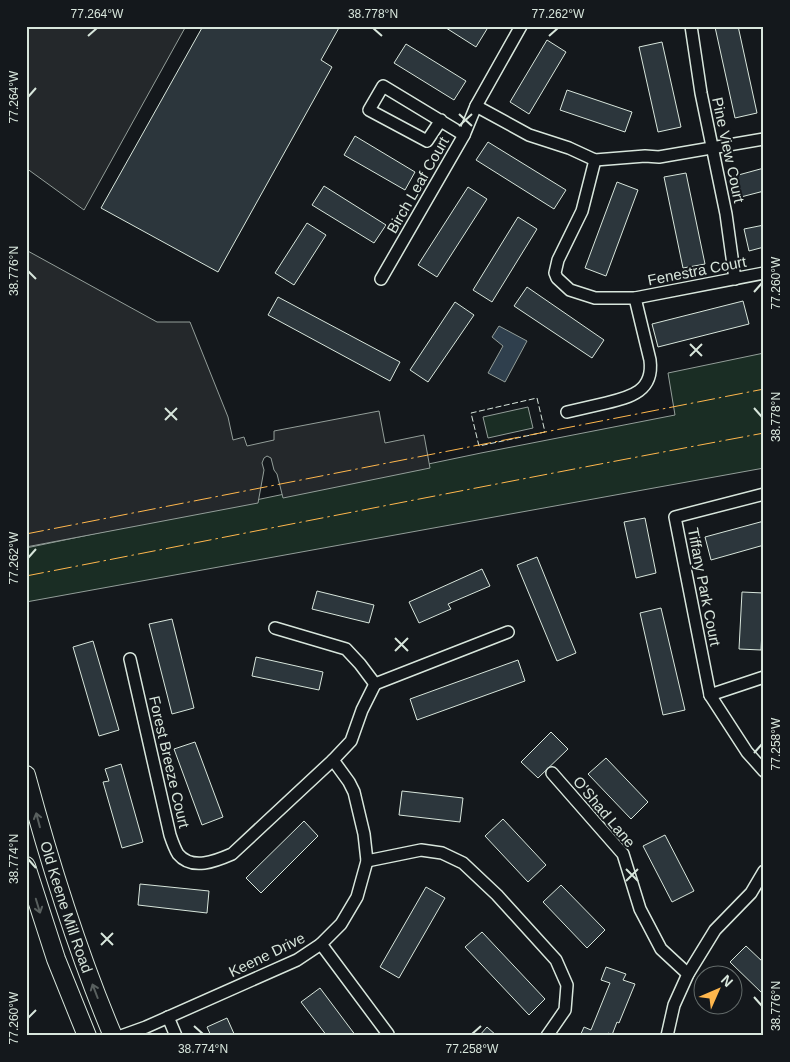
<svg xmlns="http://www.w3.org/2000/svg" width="790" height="1062" font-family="Arial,sans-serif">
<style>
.green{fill:#1a2d24;stroke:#939e99}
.parking{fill:#24282b;stroke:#939e99}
.water{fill:#2f3f4d;stroke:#939e99}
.building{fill:#2c363c;stroke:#d8e6dc}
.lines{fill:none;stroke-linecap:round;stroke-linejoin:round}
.street-casing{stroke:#d8e6dc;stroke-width:14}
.primary-casing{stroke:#d8e6dc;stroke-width:20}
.street{stroke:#14181c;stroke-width:11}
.primary{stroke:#14181c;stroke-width:18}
.fence{stroke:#d8e6dc;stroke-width:1;stroke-dasharray:6 2.5;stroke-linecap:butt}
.power{stroke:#ffb74d;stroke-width:1;stroke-dasharray:18 4 2.5 4;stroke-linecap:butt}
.oneway{stroke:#59605f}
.ticks{fill:none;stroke:#d8e6dc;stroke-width:2}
.labels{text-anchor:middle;stroke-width:4;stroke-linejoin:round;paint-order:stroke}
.street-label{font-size:15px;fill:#d8e6dc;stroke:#14181c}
.neatline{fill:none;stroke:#d8e6dc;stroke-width:2}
.ticks-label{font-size:12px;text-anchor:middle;fill:#d8e6dc}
</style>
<rect width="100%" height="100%" fill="#14181c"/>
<g class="green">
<path d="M764,353V468L26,602V548L481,453L675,415L668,373Z"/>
<path d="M528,407L533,428L488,438L483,417Z"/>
</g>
<g class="parking">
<path d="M26,26H186L84,210L26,168Z"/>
<path d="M26,250L157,322H190L228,417L233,440L244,437L247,446L274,440V431L379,411L385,443L424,435L430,468L283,498L277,474L274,470L271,458L267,456L264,458L262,463L264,470L258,503L26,547Z"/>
</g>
<path class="water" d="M499,326L527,341L505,382L488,373L503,346L492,337Z"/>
<g class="building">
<path d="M203,26H340L321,60L332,67L218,272L101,208Z"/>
<path d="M443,26H483L487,29L476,47Z"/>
<path d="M720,26H738L757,113L735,118L715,27Z"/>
<path d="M547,40L566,52L529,114L510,102Z"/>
<path d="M662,42L681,127L658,132L639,47Z"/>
<path d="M406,44L466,81L454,100L394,63Z"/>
<path d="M567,90L632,112L625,132L560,110Z"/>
<path d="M355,136L415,172L405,190L344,155Z"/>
<path d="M488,142L566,190L554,209L476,160Z"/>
<path d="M764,168V191L737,198L731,177Z"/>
<path d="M686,173L705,264L683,268L664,177Z"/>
<path d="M617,182L638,190L606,276L585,268Z"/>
<path d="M324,186L386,225L374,243L312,205Z"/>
<path d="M468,187L487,199L437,277L418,265Z"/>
<path d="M518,217L537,229L492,302L473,290Z"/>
<path d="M307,223L326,235L294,285L275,273Z"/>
<path d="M764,225V247L749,251L744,229Z"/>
<path d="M527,287L604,340L592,358L514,306Z"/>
<path d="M278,297L400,362L390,381L268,315Z"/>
<path d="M743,301L749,324L658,347L652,324Z"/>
<path d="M455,302L474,315L428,382L410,370Z"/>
<path d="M645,518L656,573L636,578L624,522Z"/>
<path d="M764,521V545L711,560L705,537Z"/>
<path d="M537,557L576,653L557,661L517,565Z"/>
<path d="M482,569L490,586L448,604L451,609L419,623L409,602Z"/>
<path d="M317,591L374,605L369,623L312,609Z"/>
<path d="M742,592L764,593L761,650L739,649Z"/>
<path d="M661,608L685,710L663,715L640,613Z"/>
<path d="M172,619L194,708L172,714L149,624Z"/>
<path d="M93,641L119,730L99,736L73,647Z"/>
<path d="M256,657L323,672L319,690L252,676Z"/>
<path d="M518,660L525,681L417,720L410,699Z"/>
<path d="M551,732L568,749L538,778L521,762Z"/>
<path d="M195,742L223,817L202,825L174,749Z"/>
<path d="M606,758L648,802L631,819L588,774Z"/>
<path d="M121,764L143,842L122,848L103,782L109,781L105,769Z"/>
<path d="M402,791L463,798L460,822L399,815Z"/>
<path d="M503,819L546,865L528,882L485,836Z"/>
<path d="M304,821L318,836L261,893L246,878Z"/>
<path d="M665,835L694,891L672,902L643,846Z"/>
<path d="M140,884L209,891L207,913L138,905Z"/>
<path d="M561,885L605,930L587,948L543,902Z"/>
<path d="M426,887L445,898L399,978L380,967Z"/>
<path d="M482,932L545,999L529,1015L465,947Z"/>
<path d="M746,946L764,963V995L730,962Z"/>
<path d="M606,967L626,974L623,980L635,984L619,1023L617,1022L612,1035L608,1033L607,1036H580L584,1027L591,1030L610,983L601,980Z"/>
<path d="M320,988L356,1036H327L301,1002Z"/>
<path d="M227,1018L235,1036H211L207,1027Z"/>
<path d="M487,1027L497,1036H479Z"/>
</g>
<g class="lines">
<defs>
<g id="street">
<path d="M691,26L701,93L726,214L735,279"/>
<path d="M476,106L529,135L569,148L595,160L645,156L659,157L764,139"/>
<path d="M441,120L427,141L369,110L383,86L464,135"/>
<path d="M595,160L582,211L558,260L555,273L557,278L570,290L595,298H635L764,273"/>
<path d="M381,279L464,135L476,106L521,26"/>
<path d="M567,412C580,409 593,406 606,403C631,397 654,391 650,360L635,298"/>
<path d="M764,494L675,517L710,695L747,752L764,771"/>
<path d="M275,628L346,649L360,664L375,684"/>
<path d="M130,659L170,835C172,841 175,849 178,854C192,871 216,861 232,854L333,760"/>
<path d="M375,684L508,632"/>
<path d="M710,695L764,677"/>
<path d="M552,773L623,854L640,909L661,949L688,974"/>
<path d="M367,861L421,850L442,853L463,863L497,895L556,960L567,985L565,1010L547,1036"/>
<path d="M321,944L388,1034"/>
<path d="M168,1017L176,1036"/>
<path d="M121,1036L146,1027L297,960L321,944L341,924L357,897L367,861L364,834L354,792L349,782L333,760L351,741L362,710L375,684"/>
<path d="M667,1036L674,1005L688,974L715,930L751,893L764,871"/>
</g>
<g id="primary">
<path id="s1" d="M26,775C50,864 77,951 113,1036"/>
<path d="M26,866L56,959L87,1036"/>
</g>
</defs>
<use href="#street" class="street-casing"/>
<use href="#primary" class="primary-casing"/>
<use href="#street" class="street"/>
<use href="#primary" class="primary"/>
<path class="fence" d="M537,398L545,432L479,446L471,413Z"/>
<g class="power">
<path d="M26,534L764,389"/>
<path d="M26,576C272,528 518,479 764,433"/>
</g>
</g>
<defs><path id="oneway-shaft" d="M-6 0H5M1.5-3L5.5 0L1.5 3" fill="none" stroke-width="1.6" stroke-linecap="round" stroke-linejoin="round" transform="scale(1.25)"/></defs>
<g class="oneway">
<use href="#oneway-shaft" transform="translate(38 820) rotate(-105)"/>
<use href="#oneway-shaft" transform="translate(38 906) rotate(73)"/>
<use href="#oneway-shaft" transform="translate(95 991) rotate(-111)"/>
</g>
<path class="ticks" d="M373,28L382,36M88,36L97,28M549,36L558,28M28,97L36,88M459,114L472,126M459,126L472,114M28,271L36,279M754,292L762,283M690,344L702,356M690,356L702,344M165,408L177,420M754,408L762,417M165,420L177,408M28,558L36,549M395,638L408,651M395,651L408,638M754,753L762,744M28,859L36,868M626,869L638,881M626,881L638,869M101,933L113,945M101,945L113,933M754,997L762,1006M28,1018L36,1010M194,1026L203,1034M472,1034L481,1026"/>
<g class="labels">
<g class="street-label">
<text transform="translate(728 150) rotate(78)" y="5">Pine View Court</text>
<text transform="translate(418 185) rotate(-60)" y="5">Birch Leaf Court</text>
<text transform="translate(697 271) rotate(-11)" y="5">Fenestra Court</text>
<text transform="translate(704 587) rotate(79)" y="5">Tiffany Park Court</text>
<text transform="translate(169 762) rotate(77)" y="5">Forest Breeze Court</text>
<text transform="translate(604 812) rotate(50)" y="5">O'Shad Lane</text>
<text dy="5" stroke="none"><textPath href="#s1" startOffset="138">Old Keene Mill Road</textPath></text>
<text transform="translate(267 955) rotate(-26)" y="5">Keene Drive</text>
</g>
</g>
<rect width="790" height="1062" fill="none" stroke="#14181c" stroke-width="55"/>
<g transform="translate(718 990) rotate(45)"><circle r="24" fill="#14181c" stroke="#626a69"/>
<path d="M0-4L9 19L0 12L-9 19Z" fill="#ffb74d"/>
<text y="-8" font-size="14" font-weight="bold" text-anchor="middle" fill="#d8e6dc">N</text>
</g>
<rect x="28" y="28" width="734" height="1006" class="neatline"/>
<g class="ticks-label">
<text x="97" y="18">77.264°W</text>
<text x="373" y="18">38.778°N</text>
<text x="558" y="18">77.262°W</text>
<text transform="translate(14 97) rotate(-90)" y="4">77.264°W</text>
<text transform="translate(14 271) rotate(-90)" y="4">38.776°N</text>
<text transform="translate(776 283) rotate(-90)" y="4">77.260°W</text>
<text transform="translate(776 417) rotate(-90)" y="4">38.778°N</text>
<text transform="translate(14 558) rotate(-90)" y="4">77.262°W</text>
<text transform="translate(776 744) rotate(-90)" y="4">77.258°W</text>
<text transform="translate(14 859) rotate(-90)" y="4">38.774°N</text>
<text transform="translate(776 1006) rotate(-90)" y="4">38.776°N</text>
<text transform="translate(14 1018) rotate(-90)" y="4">77.260°W</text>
<text x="203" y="1053">38.774°N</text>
<text x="472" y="1053">77.258°W</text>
</g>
</svg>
